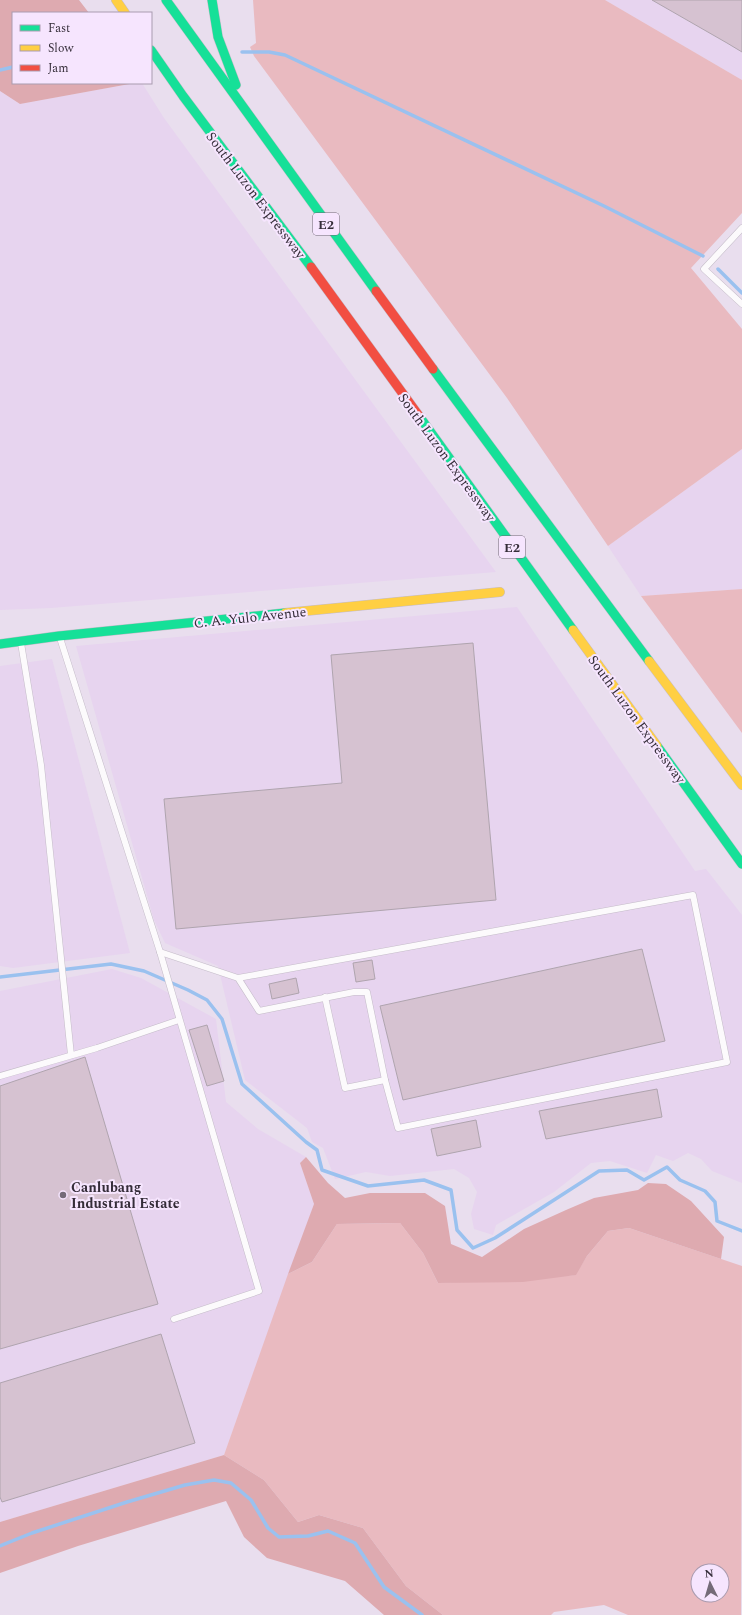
<svg xmlns="http://www.w3.org/2000/svg" width="742" height="1615" font-family="Spectral,serif">
<style>
.built{fill:#e7d4ef}
.green{fill:#e9bac0;fill-rule:evenodd}
.forest{fill:#deaab0}
.lines{fill:none;stroke-linecap:round;stroke-linejoin:round}
.stream{stroke:#9ac1ef;stroke-width:3.5}
.building{fill:#d6c2d1;stroke:#afa4ae}
.lane-casing{stroke:#c4bcc8;stroke-width:7}
.fast-casing{stroke:#c4bcc8;stroke-width:10}
.slow-casing{stroke:#c4bcc8;stroke-width:10}
.jam-casing{stroke:#c4bcc8;stroke-width:10}
.lane{stroke:#fcfafc;stroke-width:6}
.fast{stroke:#16e098;stroke-width:9}
.slow{stroke:#ffcf43;stroke-width:9}
.jam{stroke:#f24e42;stroke-width:9}
.poi-dot{fill:#746b78;stroke:#f6e5fe;stroke-width:1.5}
.labels{text-anchor:middle;stroke-width:4;stroke-linejoin:round;paint-order:stroke}
.shield{fill:#f6e5fe;stroke:#6f6474;stroke-width:1}
.shield-label{font-size:13px;font-weight:bold;fill:#352d39}
.street-label{font-size:14px;fill:#352d39;stroke:#f6e5fe}
.poi-label{font-size:14px;font-weight:bold;fill:#352d39;stroke:#f6e5fe;text-anchor:start}
</style>
<rect width="100%" height="100%" fill="#e9deee"/>
<g class="built">
<path d="M605,0H742V80Z"/>
<path d="M135,83H142L164,118L496,572L51,608L0,610V91L20,104Z"/>
<path d="M742,449V589L641,596L608,546Z"/>
<path d="M517,607L695,871L706,869L742,915V1183L712,1171L701,1159L688,1153L673,1161L656,1155L647,1173L610,1161L591,1163L554,1192L496,1225L493,1235L474,1229L471,1214L477,1192L469,1178L454,1169L390,1176L366,1172L335,1179L323,1148L312,1142L307,1128L245,1080L218,966L165,943L154,920L76,646Z"/>
<path d="M52,659L130,953L13,968L0,966V666Z"/>
<path d="M112,969L141,978L216,1019L226,1102L258,1129L306,1157L300,1163L314,1204L224,1455L0,1522V991Z"/>
</g>
<g class="green">
<path d="M253,0H605L742,80V213L691,268L742,329V449L608,546L507,398L254,56L250,47L256,43Z"/>
<path d="M742,589V733L641,596Z"/>
<path d="M400,1223L423,1253L438,1283L575,1275L587,1256L608,1231L629,1228L742,1266L741,1615H628L604,1605L554,1612L551,1615H443L406,1586L363,1528L319,1515L298,1522L264,1480L224,1455L288,1274L312,1262L337,1224ZM698,1571H722V1595H698Z"/>
</g>
<g class="forest">
<path d="M0,0H79L89,13H13V83H135L20,104L0,91Z"/>
<path d="M306,1157L328,1183L345,1198L370,1193H425L445,1206L451,1244L482,1257L524,1229L566,1210L594,1198L638,1190L648,1183L666,1184L691,1201L724,1237L721,1259L629,1228L608,1231L587,1256L576,1275L523,1282L438,1283L423,1253L400,1223L337,1224L312,1262L288,1274L314,1204L300,1163Z"/>
<path d="M224,1455L264,1480L298,1522L319,1515L363,1528L406,1586L443,1615H384L345,1581L267,1558L244,1537L226,1501L78,1546L0,1573V1522Z"/>
</g>
<g class="lines">
<g class="stream">
<path d="M242,52H269L285,55L604,206L703,256"/>
<path d="M0,70L13,67"/>
<path d="M718,269L742,293"/>
<path d="M0,977L111,964L144,971L188,990L207,1000L222,1019L242,1084L306,1142L317,1150L322,1170L368,1186L424,1180L451,1190L457,1230L473,1248L495,1238L599,1171L627,1170L644,1180L667,1167L680,1180L705,1191L715,1202L717,1221L742,1231"/>
<path d="M0,1546L32,1533L127,1502L185,1485L214,1480L231,1483L251,1500L268,1528L279,1537L308,1536L328,1531L355,1543L384,1587L422,1615"/>
</g>
</g>
<g class="building">
<path d="M652,0H742V52L727,43Z"/>
<path d="M473,643L496,900L176,929L164,799L342,783L331,655Z"/>
<path d="M642,949L665,1041L403,1100L380,1006Z"/>
<path d="M372,960L375,979L356,982L353,963Z"/>
<path d="M296,978L299,993L272,999L269,984Z"/>
<path d="M207,1025L224,1081L207,1086L189,1030Z"/>
<path d="M85,1057L158,1304L0,1349V1086Z"/>
<path d="M657,1089L662,1117L546,1139L539,1111Z"/>
<path d="M476,1120L481,1147L437,1156L431,1129Z"/>
<path d="M161,1334L195,1443L2,1502L0,1497V1383Z"/>
</g>
<g class="lines">
<defs>
<g id="lane">
<path d="M742,228L704,269L742,304"/>
<path d="M60,638L160,952L259,1291L174,1319"/>
<path d="M21,643L41,765L71,1055"/>
<path d="M160,952L238,978L259,1011L354,992H367L385,1080L398,1128L727,1062L693,895L238,978"/>
<path d="M325,997L345,1088L385,1080"/>
<path d="M0,1076L97,1048L179,1020"/>
</g>
<g id="fast">
<path d="M166,0L376,291"/>
<path d="M212,0L218,37L236,85"/>
<path d="M151,50L183,96L311,267"/>
<path d="M433,369L649,661"/>
<path d="M419,416L573,630"/>
<path d="M0,644L59,636L285,613"/>
<path d="M657,746L742,864"/>
</g>
<g id="slow">
<path d="M116,0L125,13"/>
<path d="M285,613L500,592"/>
<path d="M573,630L657,746"/>
<path d="M649,661L742,785"/>
</g>
<g id="jam">
<path d="M311,267L419,416"/>
<path d="M376,291L433,369"/>
</g>
</defs>
<use href="#lane" class="lane-casing"/>
<use href="#fast" class="fast-casing"/>
<use href="#slow" class="slow-casing"/>
<use href="#jam" class="jam-casing"/>
<use href="#lane" class="lane"/>
<use href="#fast" class="fast"/>
<use href="#slow" class="slow"/>
<use href="#jam" class="jam"/>
</g>
<circle class="poi-dot" cx="63" cy="1195" r="4"/>
<g class="labels">
<g class="shield">
<rect x="313" y="213" width="26" height="22" rx="3"/>
<rect x="499" y="536" width="26" height="22" rx="3"/>
</g>
<g class="shield-label">
<text x="326" y="229">E2</text>
<text x="512" y="552">E2</text>
</g>
<g class="street-label">
<text transform="translate(256 195) rotate(53)" y="5">South Luzon Expressway</text>
<text transform="translate(447 457) rotate(54)" y="5">South Luzon Expressway</text>
<text transform="translate(250 617) rotate(-6)" y="5">C. A. Yulo Avenue</text>
<text transform="translate(637 719) rotate(54)" y="5">South Luzon Expressway</text>
</g>
<g class="poi-label">
<text x="71" y="1192">Canlubang<tspan x="71" dy="16">Industrial Estate</tspan></text>
</g>
</g>
<rect x="12" y="12" width="140" height="72" fill="#f6e5fe" stroke="#a99baf"/>
<rect x="20" y="25" width="20" height="6" fill="#16e098" stroke="#a99baf"/>
<text x="48" y="32" font-size="12" fill="#352d39">Fast</text>
<rect x="20" y="45" width="20" height="6" fill="#ffcf43" stroke="#a99baf"/>
<text x="48" y="52" font-size="12" fill="#352d39">Slow</text>
<rect x="20" y="65" width="20" height="6" fill="#f24e42" stroke="#a99baf"/>
<text x="48" y="72" font-size="12" fill="#352d39">Jam</text>
<g transform="translate(710 1583) rotate(355)"><circle r="19" fill="#f6e5fe" stroke="#a99baf"/>
<path d="M0-3L7 15L0 10L-7 15Z" fill="#746b78"/>
<text y="-6" font-size="11" font-weight="bold" text-anchor="middle" fill="#352d39">N</text>
</g>
</svg>
